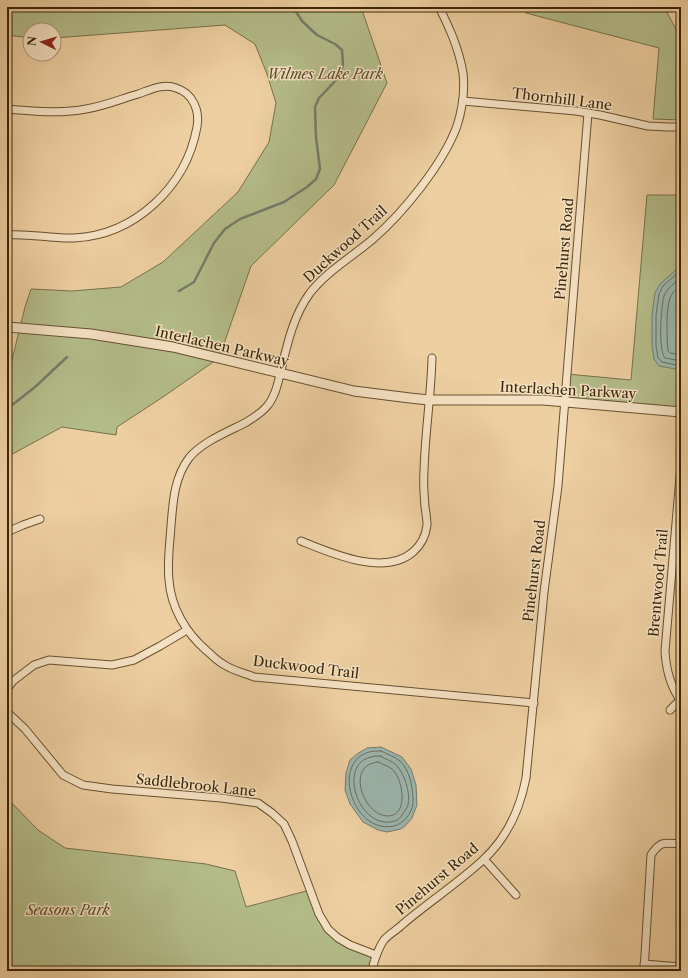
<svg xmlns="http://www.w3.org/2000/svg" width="688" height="978" font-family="'Libre Caslon Text',serif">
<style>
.green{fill:#b3bc89;stroke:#777148}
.water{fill:#9bb5ad;stroke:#757c6b}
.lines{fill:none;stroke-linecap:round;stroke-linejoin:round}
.shore{stroke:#6b6e5a;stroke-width:1}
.stream{stroke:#757c6b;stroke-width:2.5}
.minor-casing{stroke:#68502e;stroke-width:9}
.tertiary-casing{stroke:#68502e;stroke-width:11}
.minor{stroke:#f4e0c2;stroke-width:7}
.tertiary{stroke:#f4e0c2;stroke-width:9}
.labels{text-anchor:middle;stroke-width:3;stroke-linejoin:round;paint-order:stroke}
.park-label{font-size:14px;font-style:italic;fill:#594c28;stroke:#f4e0c2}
.street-label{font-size:14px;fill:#3b2607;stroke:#f4e0c2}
</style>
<rect width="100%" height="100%" fill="#eecfa1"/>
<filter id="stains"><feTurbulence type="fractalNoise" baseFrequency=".005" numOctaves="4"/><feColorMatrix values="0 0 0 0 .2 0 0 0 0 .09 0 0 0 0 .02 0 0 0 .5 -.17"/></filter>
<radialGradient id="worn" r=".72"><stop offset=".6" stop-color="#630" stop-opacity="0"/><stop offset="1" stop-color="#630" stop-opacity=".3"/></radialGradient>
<g class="green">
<path d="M7,7H361L387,83L334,185L251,266L219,358L163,397L117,427L116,435L62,427L7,457V380L25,307L31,289L72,291L121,287L163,262L238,192L269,142L276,103L267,74L255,44L225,25L54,38V30H30V38L7,35Z"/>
<path d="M522,7H664L677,31L681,42V120L653,119L659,48L526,13Z"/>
<path d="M647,195H681V412L565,402L567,374L631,380Z"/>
<path d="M7,798L38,830L65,848L206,864L235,871L246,907L310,890L319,914L338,938L376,955L372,971H7Z"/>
</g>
<g class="water">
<path d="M681,260V370L659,366L654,359L652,346V314L655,293L660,284L678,268Z"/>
<path d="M381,747L402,757L411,769L416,785L417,805L412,818L405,826L401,829L387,832L378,830L363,822L350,804L345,790L346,773L350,760L357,754L367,748Z"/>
</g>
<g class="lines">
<g class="shore">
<path d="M681,270L663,286L659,294L656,315V346L658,358L662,362L681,366"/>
<path d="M681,277C675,283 667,288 664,296C661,306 658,351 665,358L681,361"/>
<path d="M681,285C678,288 674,291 672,294C665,304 667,339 668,351L670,353L681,355"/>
<path d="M381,751C387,754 395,757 400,761C410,771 412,785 413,798C413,800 413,802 413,804C412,813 403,824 394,826C354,835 330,763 369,752C372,751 377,751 381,751Z"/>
<path d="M380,756C385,759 392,761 396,765C404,772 411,794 408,805C407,808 404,812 402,815C400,818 398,820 395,821C360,832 336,765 371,757C373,756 377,756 380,756Z"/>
<path d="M378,762C382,764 388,766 392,769C402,777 408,810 393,815C367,824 342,765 378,762Z"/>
</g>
<g class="stream">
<path d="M179,291L194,282L214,243L225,229L240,219L284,202L307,187L316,179L320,169L316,137L315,107L319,98L340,76L343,64L342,50L335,44L317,35L302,21L293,7"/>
<path d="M7,409L35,387L67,357"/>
</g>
<defs>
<g id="minor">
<path d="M439,7C450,29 459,49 463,73C465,91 462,110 457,126C443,164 403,213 373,239C352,257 327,271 310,293C294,315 288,341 282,366C279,379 276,395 268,405C262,413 253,418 245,423C227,432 202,442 189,458C174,478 173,502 171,526C170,543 167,562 169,580C171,608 186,633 207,651C212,655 217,661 223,664C231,670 244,673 254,677L534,703"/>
<path d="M463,101L576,111L600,115L648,126L668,127H681"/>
<path d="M7,109C33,111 60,114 86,109C104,106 121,99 138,94C150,90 163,83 176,88C193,93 200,111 197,127C186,187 135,235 74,238C51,239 29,233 7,235"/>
<path d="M681,465L665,651C666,669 670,686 681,701"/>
<path d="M7,532L23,525L40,519"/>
<path d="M301,541C331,553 384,577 413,552C421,545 426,535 427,525C427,519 426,513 425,507C424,495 423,483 424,471C425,433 431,396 432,358"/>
<path d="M7,689L13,681L34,665L49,660L112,665L134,660L160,646L187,630"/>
<path d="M670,710L680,700"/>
<path d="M7,712L25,729L63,775L83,785L112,789L221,798L258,803L272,813L284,824L292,841L319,914L328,929L338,938L350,945L376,955"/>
<path d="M484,859L516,895"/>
<path d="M644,964L681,967"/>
<path d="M372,971C373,963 379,947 384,940C389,934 397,930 403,924C429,902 458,883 483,860C507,838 520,809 526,778L544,592L558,486L588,113"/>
<path d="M644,971L651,855C661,840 665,843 681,844"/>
</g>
<path id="tertiary" d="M7,327L91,334L173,347L354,391L410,398L429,400H543L681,412"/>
</defs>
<use href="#minor" class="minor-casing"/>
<use href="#tertiary" class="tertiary-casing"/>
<use href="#minor" class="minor"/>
<use href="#tertiary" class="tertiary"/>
</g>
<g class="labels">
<g class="park-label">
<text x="325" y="79">Wilmes Lake Park</text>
<text x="68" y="915">Seasons Park</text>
</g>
<g class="street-label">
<text transform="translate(562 99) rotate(7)" y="5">Thornhill Lane</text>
<text transform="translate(345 244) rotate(-42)" y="5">Duckwood Trail</text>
<text transform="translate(564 249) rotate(-85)" y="5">Pinehurst Road</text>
<text transform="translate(222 346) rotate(13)" y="5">Interlachen Parkway</text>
<text transform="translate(568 390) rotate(3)" y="5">Interlachen Parkway</text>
<text transform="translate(534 571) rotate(-83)" y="5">Pinehurst Road</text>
<text transform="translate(658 583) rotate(-85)" y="5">Brentwood Trail</text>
<text transform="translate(306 667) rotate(7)" y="5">Duckwood Trail</text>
<text transform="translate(196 785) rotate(6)" y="5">Saddlebrook Lane</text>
<text transform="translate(437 879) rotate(-40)" y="5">Pinehurst Road</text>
</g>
</g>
<rect width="688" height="978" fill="none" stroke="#eecfa1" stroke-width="24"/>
<rect x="8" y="8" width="672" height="962" fill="none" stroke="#3b2607" stroke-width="2"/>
<rect x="12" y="12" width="664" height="954" fill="none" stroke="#3b2607"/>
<g transform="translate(42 42) rotate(275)"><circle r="19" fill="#f4e0c2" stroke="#aa9677"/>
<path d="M0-3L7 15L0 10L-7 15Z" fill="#8f2418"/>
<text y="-6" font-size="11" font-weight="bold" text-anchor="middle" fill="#3b2607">N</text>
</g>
<rect width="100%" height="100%" filter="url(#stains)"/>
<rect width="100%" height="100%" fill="url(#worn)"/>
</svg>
